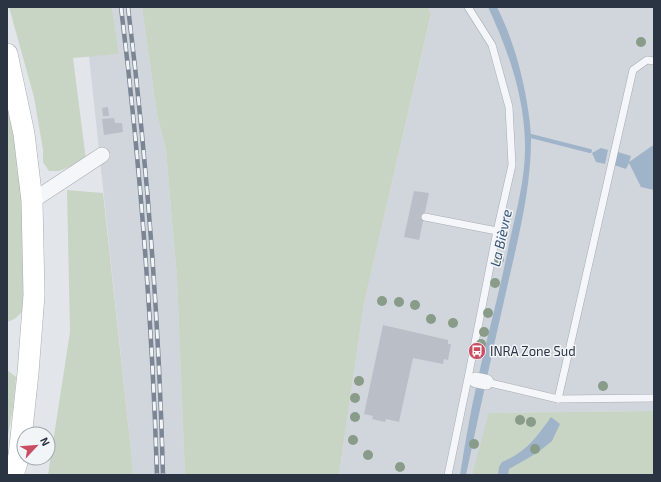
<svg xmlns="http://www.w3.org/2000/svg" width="661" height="482" font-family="'Exo 2',sans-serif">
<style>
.built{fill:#d1d5dc}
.green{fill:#c8d4c4}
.water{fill:#9fb4c9}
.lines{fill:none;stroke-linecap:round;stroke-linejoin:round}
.stream{stroke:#9fb4c9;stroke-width:4}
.building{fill:#babfc7}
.service-casing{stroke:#a7adb4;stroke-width:8}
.minor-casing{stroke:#a7adb4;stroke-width:16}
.secondary-casing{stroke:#a7adb4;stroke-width:22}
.service{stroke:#f5f6f9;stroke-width:7}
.minor{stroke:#f5f6f9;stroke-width:15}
.secondary{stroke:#fff;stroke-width:21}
.rail-casing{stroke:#7c8593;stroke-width:4.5}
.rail{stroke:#f2f5f8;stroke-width:3;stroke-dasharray:9;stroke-linecap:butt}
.tree{fill:#899b89}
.labels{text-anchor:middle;stroke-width:3;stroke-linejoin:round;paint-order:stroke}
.poi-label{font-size:13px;fill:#2b3442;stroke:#f2f5f8;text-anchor:start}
.water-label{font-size:14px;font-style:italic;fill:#365375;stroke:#f2f5f8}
</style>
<rect width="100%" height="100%" fill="#e2e6ea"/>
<g class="built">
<path d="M112,7H142L157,114L166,150L177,278L185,475H133L132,460L89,56L119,54Z"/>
<path d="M428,7H654V411L490,413L472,475H339L364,303L431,15Z"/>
</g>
<g class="green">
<path d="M9,7H112L119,54L73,58L86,160L59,171H49L43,162V150L34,97Z"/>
<path d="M142,7H428L431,14L364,303L339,475H185L177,278L166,150L157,114Z"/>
<path d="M7,87L20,158L27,304C22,313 17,319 7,322Z"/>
<path d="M67,190L103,193L132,460L133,475H48L70,332Z"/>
<path d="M7,370L16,377L13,408L7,440Z"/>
<path d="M654,411V475H472L489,413Z"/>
</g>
<g class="water">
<path d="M488,7H497C514,41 524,79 529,116C530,124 531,133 531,140C531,191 517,243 506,292C492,353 479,414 466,475H460C465,444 470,413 477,383C487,336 500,291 509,244C516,212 526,177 525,143C524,95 508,50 488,7Z"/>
<path d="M652,146H654V190L641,187L629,163L626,169L614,165L618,152L631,156L629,162Z"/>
<path d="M601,148L608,150L605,164L596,162L592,153Z"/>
<path d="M551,417L560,424L552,441L537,453L509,469L508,475H498L499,467L502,462C526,452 536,438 551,417Z"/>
</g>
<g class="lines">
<path class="stream" d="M527,135L590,151"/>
</g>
<g class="building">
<path d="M108,107L109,116H103L102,108Z"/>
<path d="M114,118L115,123H122L123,132L104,135L102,119Z"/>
<path d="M414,191L429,193L419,240L404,237Z"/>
<path d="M383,325L448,340V344H451L448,360L444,359L443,364L413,358L399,422L386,419L385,422L372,419L373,416L364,414Z"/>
</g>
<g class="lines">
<defs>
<g id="service">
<path d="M425,217L497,231"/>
<path d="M486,382L558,399L654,398"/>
<path d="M558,399L633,70L647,60L654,61"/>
<path d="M448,475L468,378L497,231L512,165L509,107L492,45L468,7"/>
</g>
<g id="minor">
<path d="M32,201L102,155"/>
<path d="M476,380L486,382"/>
</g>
<path id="secondary" d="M7,54L24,134L32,201L34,295L28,373L19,456L13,475"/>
</defs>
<use href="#service" class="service-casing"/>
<use href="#minor" class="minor-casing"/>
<use href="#secondary" class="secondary-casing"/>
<use href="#service" class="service"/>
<use href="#minor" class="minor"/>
<use href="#secondary" class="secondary"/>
<defs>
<g id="rail">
<path d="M121,7C140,162 152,319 157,475"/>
<path d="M128,7C147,162 159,319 163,475"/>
</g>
</defs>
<use href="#rail" class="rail-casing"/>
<use href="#rail" class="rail"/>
</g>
<g class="tree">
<circle cx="641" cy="42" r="5"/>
<circle cx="499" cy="259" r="5"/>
<circle cx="495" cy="283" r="5"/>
<circle cx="382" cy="301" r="5"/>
<circle cx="399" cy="302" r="5"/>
<circle cx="415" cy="305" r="5"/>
<circle cx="488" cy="313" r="5"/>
<circle cx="431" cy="319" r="5"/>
<circle cx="453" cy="323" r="5"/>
<circle cx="484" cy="332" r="5"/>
<circle cx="481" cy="344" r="5"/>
<circle cx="359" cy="381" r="5"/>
<circle cx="603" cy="386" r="5"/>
<circle cx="355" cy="398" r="5"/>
<circle cx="355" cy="417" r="5"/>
<circle cx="520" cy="420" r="5"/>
<circle cx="531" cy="422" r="5"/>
<circle cx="353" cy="440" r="5"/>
<circle cx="474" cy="444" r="5"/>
<circle cx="535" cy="449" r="5"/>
<circle cx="368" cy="455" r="5"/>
<circle cx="400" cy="467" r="5"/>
</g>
<defs>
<symbol id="bus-disc" viewBox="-11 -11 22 22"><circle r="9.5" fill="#ca4d62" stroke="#f2f5f8"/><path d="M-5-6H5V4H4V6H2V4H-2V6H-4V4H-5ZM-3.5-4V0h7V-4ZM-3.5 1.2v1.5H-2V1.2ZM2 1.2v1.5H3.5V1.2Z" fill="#fff"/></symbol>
</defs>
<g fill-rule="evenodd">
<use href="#bus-disc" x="467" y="341" width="20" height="20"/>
</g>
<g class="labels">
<g class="poi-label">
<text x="490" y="356">INRA Zone Sud</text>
</g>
<g class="water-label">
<text transform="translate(501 238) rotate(-78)" y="5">La Bièvre</text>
</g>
</g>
<rect width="661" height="482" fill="none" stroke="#2b3442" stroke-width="16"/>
<g transform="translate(36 446) rotate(64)"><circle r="19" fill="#f2f5f8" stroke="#a2a8af"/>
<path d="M0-3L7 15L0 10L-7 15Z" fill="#ca4d62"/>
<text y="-6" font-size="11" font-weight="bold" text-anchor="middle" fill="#2b3442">N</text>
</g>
</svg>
